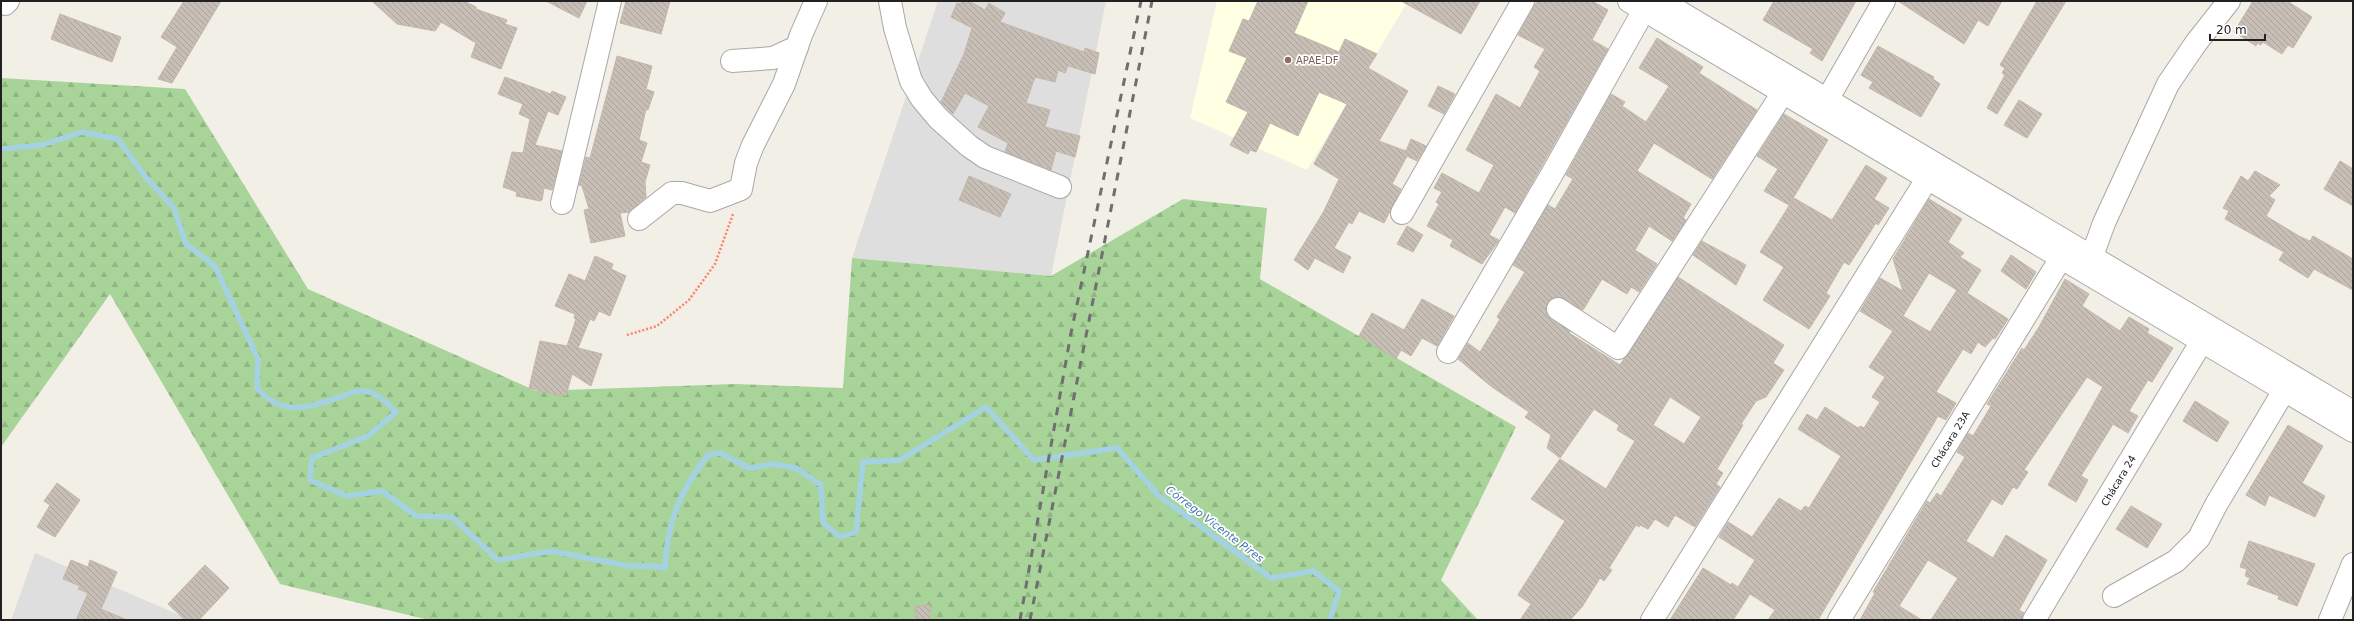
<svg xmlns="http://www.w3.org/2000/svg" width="2354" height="621" font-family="'DejaVu Sans',sans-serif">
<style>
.residential{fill:#dfdede}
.education{fill:#feffe3}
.forest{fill:url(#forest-firs)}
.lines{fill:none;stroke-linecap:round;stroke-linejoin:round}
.stream{stroke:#a5d2e2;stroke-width:5.5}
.building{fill:url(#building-back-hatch);stroke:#c5b6a8;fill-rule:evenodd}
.minor-casing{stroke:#a8a8a8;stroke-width:24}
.path{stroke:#ff816b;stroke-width:2.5;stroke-dasharray:2 2;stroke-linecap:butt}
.minor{stroke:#fff;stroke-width:22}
.rail{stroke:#6f6f6f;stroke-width:3;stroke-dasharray:8 8;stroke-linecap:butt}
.education-dot{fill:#8d6e63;stroke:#fff;stroke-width:1.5}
.labels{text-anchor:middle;stroke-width:3.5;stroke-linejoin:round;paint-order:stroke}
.education-label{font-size:10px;fill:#785e54;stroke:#fff;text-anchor:start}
.street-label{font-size:10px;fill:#212121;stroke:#fff}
.water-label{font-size:11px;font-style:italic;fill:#4375b1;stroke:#fff}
</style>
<defs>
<pattern id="forest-firs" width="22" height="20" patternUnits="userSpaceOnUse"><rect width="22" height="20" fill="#a8d49a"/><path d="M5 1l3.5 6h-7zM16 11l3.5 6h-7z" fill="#90b684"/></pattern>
<pattern id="building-back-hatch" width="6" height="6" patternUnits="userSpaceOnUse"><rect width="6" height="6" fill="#c7beb6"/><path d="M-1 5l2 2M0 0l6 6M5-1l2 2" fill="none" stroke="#aba39c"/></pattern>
</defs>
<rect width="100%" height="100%" fill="#f2efe7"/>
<g class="residential">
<path d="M938,1H1106L1051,276L852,258Z"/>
<path d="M35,553L191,620H11Z"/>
</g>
<path class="education" d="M1217,1H1408L1307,170L1190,118Z"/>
<path class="forest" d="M1,78L185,89L308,289L536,391L735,384L843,388L852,258L1051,276L1183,199L1267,208L1260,279L1516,427L1441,580L1478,620H429L280,584L110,294L1,447Z"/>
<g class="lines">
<path class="stream" d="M1,149L42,145L82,132L118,139L144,175L174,208L186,244L215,266L258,359L257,388C282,417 307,408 340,397C346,395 354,391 361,391C375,390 388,403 396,412L368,436L312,458L310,480L347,496L382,491L416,516L452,517L498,560L551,551L629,566H652L665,568C667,522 680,491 708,455L720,453L749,468L774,464L796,468L821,485L823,523L840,537L856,532L863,462L900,460L986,407L1034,460L1117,448L1159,496L1271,578L1313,571L1339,591L1330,620"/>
</g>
<g class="building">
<path d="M184,1H221L172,83L158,79L177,47L161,37Z"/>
<path d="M372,1H464L476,7V9L507,20L505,24L517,28L501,69L471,57L476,43L441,22L435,31L397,24Z"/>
<path d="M546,1H587L579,18Z"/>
<path d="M626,1H670L661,34L620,23Z"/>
<path d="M962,1H969L985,10L989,3L1005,13L1000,22L1084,52L1085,48L1099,53L1095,74L1068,66L1065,73L1058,70L1055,82L1035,77L1026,103L1050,110L1045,127L1080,136L1075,157L1056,151L1051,170L1005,152L1008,143L978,127L989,106L965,93L953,114L941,102L964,54L972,28L951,17L957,3L961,4Z"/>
<path d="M1258,1H1308L1294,33L1339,52L1345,39L1377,54L1368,68L1408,91L1379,141L1406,151L1411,139L1426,146L1417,161L1407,156L1392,184L1401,189L1384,223L1359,211L1352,224L1349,222L1334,248L1351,257L1343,273L1315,258L1308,270L1294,260L1324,211L1339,179L1314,164L1347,104L1319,92L1298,136L1270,123L1256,152L1250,150L1248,154L1230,145L1248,112L1226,102L1247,58L1229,51L1243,19L1249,21Z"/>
<path d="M1401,1H1480L1461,34Z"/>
<path d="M1537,1H1592L1608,10L1592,40L1608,49L1515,213L1505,207L1489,235L1499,240L1482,264L1450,246L1453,240L1427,226L1439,204L1436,202L1442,192L1434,188L1442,173L1479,193L1494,165L1466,150L1496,94L1520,108L1540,71L1534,67L1545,49L1518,35Z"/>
<path d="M1774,1H1856L1822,61L1810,53L1813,49L1763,20Z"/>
<path d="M1898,1H2002L1988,26L1978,20L1964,44Z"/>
<path d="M2037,1H2066L1997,114L1987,108L2005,75L2002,73L2005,68L2000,65Z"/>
<path d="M2253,1H2287L2312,17L2293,48L2288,45L2282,54L2263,42L2261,45L2257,43L2256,46L2234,32Z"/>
<path d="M60,14L121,37L112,62L51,39Z"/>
<path d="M1657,38L1703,67L1699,73L1757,110L1712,179L1654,143L1637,171L1691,204L1683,218L1686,220L1672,241L1649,226L1635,250L1657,264L1639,292L1631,287L1627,294L1602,279L1583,310L1558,297L1548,302L1546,308L1547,314L1570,331L1569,333L1620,365L1678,277L1784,345L1773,363L1784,370L1766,397L1756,401L1741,424L1743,425L1717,469L1723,473L1716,484L1720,487L1695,527L1675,515L1668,527L1655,519L1648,529L1640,525L1639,527L1636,525L1609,568L1612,570L1604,581L1600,578L1582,607L1570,620H1520L1531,604L1518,595L1519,593L1565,521L1531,499L1560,459L1606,489L1635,441L1617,430L1619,425L1594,409L1560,458L1547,448L1551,435L1525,417L1529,412L1492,387L1458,359L1468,343L1480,352L1500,319L1497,317L1525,272L1513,265L1548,205L1555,209L1573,179L1566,175L1611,94L1625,102L1622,106L1646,122L1669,86L1639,68ZM1670,397L1701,417L1684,444L1653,425Z"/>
<path d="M1878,46L1934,77L1933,79L1940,84L1921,117L1869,88L1873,82L1861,75Z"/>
<path d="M617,56L652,66L646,89L654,92L648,110L646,109L639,140L647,143L641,162L650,165L645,182L646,197L629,212L620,213L625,236L591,243L584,210L589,209L582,186L579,185L586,157L590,158Z"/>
<path d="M505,77L551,94L552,91L566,97L558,115L548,111L535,145L562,151L552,190L544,188L542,200L540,201L516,196L517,192L503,187L512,152L523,153L530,119L519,114L523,104L498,94Z"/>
<path d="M1438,86L1455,94L1444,114L1428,106Z"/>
<path d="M2019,100L2042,114L2027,138L2004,125Z"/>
<path d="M1784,114L1828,140L1789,205L1764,191L1778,169L1757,156Z"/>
<path d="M2340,161L2353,169V206L2324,189Z"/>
<path d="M1866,165L1887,178L1874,199L1889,208L1878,225L1876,223L1849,265L1844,262L1826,293L1830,296L1809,329L1763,300L1784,267L1760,252L1794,198L1832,220Z"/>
<path d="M2255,171L2280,185L2269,196L2275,200L2266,216L2299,236L2310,241L2313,236L2353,259V290L2314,269L2308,278L2279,260L2284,252L2225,219L2229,211L2223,208L2241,176L2248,181Z"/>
<path d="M969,176L1011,194L1000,217L959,200Z"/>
<path d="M1929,199L1962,219L1948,242L1964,253L1960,257L1981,270L1967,293L2008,319L1995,339L1993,338L1985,347L1978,342L1971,354L1963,349L1936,392L1956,403L1946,420L1938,416L1818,620H1768L1775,610L1750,594L1733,620H1670L1703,568L1731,585L1732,583L1738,587L1755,560L1719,537L1728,522L1752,537L1779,498L1801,511L1805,506L1809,508L1841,456L1798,429L1807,414L1817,420L1825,407L1858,428L1860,426L1864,428L1880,402L1872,397L1885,377L1869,367L1893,331L1860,311L1880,278L1903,291L1893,259ZM1929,273L1957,290L1930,332L1903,316Z"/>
<path d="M1407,226L1423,235L1413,252L1397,244Z"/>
<path d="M1702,241L1746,265L1736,285L1693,255Z"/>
<path d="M2011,255L2036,272L2026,289L2001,271Z"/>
<path d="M595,256L613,264L611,269L626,276L610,316L599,311L594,321L590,319L578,348L602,354L591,386L572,374L566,396L561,394L560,396L529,388L540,341L567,346L576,319L574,318L575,314L555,306L569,274L585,281Z"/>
<path d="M2065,279L2089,294L2082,306L2120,331L2129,317L2149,329L2147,333L2173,348L2152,382L2148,380L2129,411L2138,416L2128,433L2113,424L2081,476L2088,480L2076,502L2048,485L2103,387L2087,377L2024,470L2028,472L2017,489L2013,487L2002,505L1992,499L1966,541L1993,558L2006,535L2047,560L2019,610L2024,613L2022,620H1931L1958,578L1928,560L1899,606L1922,620H1860L1875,593L1873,592L1927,501L1930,503L1937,493L1941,496L1965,457L1957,452L1968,433L1973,436L1991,406L1987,404L2022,348L2024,350L2039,327Z"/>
<path d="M1422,299L1454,316L1437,346L1422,338L1411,356L1401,350L1396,359L1359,336L1372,313L1404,330Z"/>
<path d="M2195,401L2229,422L2217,442L2183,421Z"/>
<path d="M2288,425L2323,446L2302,483L2325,496L2315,517L2269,495L2265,506L2246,495Z"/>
<path d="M57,483L80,500L55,537L37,527L50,505L44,501Z"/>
<path d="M2131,506L2162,524L2147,548L2116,529Z"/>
<path d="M2249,541L2315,564L2297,606L2278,599L2279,596L2247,584L2250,578L2245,576L2247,569L2240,567Z"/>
<path d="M71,560L88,567L90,560L117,572L101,609L127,620H76L88,593L78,589L80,586L63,579Z"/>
<path d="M205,565L229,588L199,620H185L168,604Z"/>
<path d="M930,605V620H916L915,606Z"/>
</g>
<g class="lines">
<defs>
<g id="minor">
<path d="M890,1L895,28L911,81L922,99L938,118L969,146L985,157L1060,187"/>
<path d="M1629,1L2353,431"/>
<path d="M1661,1L2353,412"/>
<path d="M5,4L8,1"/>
<path d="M732,61L773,58L797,47"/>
<path d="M1827,100L1884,1"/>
<path d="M562,203L610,1"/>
<path d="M1402,213L1523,1"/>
<path d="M639,219L672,193H682L710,201L741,189L746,163L753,145L784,84L801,35L816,1"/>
<path d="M2092,256L2104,223L2168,84L2196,43L2229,1"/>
<path d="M1558,309L1618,348L1784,91"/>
<path d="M1448,352L1552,174L1644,10"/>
<path d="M2114,596L2176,561L2199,538L2216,505L2291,379"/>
<path d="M1652,620L1927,179"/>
<path id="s1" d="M1839,620L2061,258"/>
<path id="s2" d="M2034,620L2202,341"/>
<path d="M2330,620L2353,564"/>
</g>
</defs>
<use href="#minor" class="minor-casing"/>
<path class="path" d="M627,335L657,326L689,300L715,264L733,214"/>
<use href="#minor" class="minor"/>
<g class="rail">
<path d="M1020,620L1071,333L1141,1"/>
<path d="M1030,620L1152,1"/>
</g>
</g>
<circle class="education-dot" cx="1288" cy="60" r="4"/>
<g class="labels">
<g class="education-label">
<text x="1296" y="64">APAE-DF</text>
</g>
<g class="street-label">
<text dy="4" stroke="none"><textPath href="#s1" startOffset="212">Chácara 23A</textPath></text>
<text dy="4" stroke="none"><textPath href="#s2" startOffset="163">Chácara 24</textPath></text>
</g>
<g class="water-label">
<text transform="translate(1215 524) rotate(37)" y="4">Córrego Vicente Pires</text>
</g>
</g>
<rect width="2354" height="621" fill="none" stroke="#212121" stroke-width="4"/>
<path d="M2210 34v6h55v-6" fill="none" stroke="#212121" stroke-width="2"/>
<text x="2216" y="34" font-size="12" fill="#212121" stroke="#ffffff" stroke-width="3" paint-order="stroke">20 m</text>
</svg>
